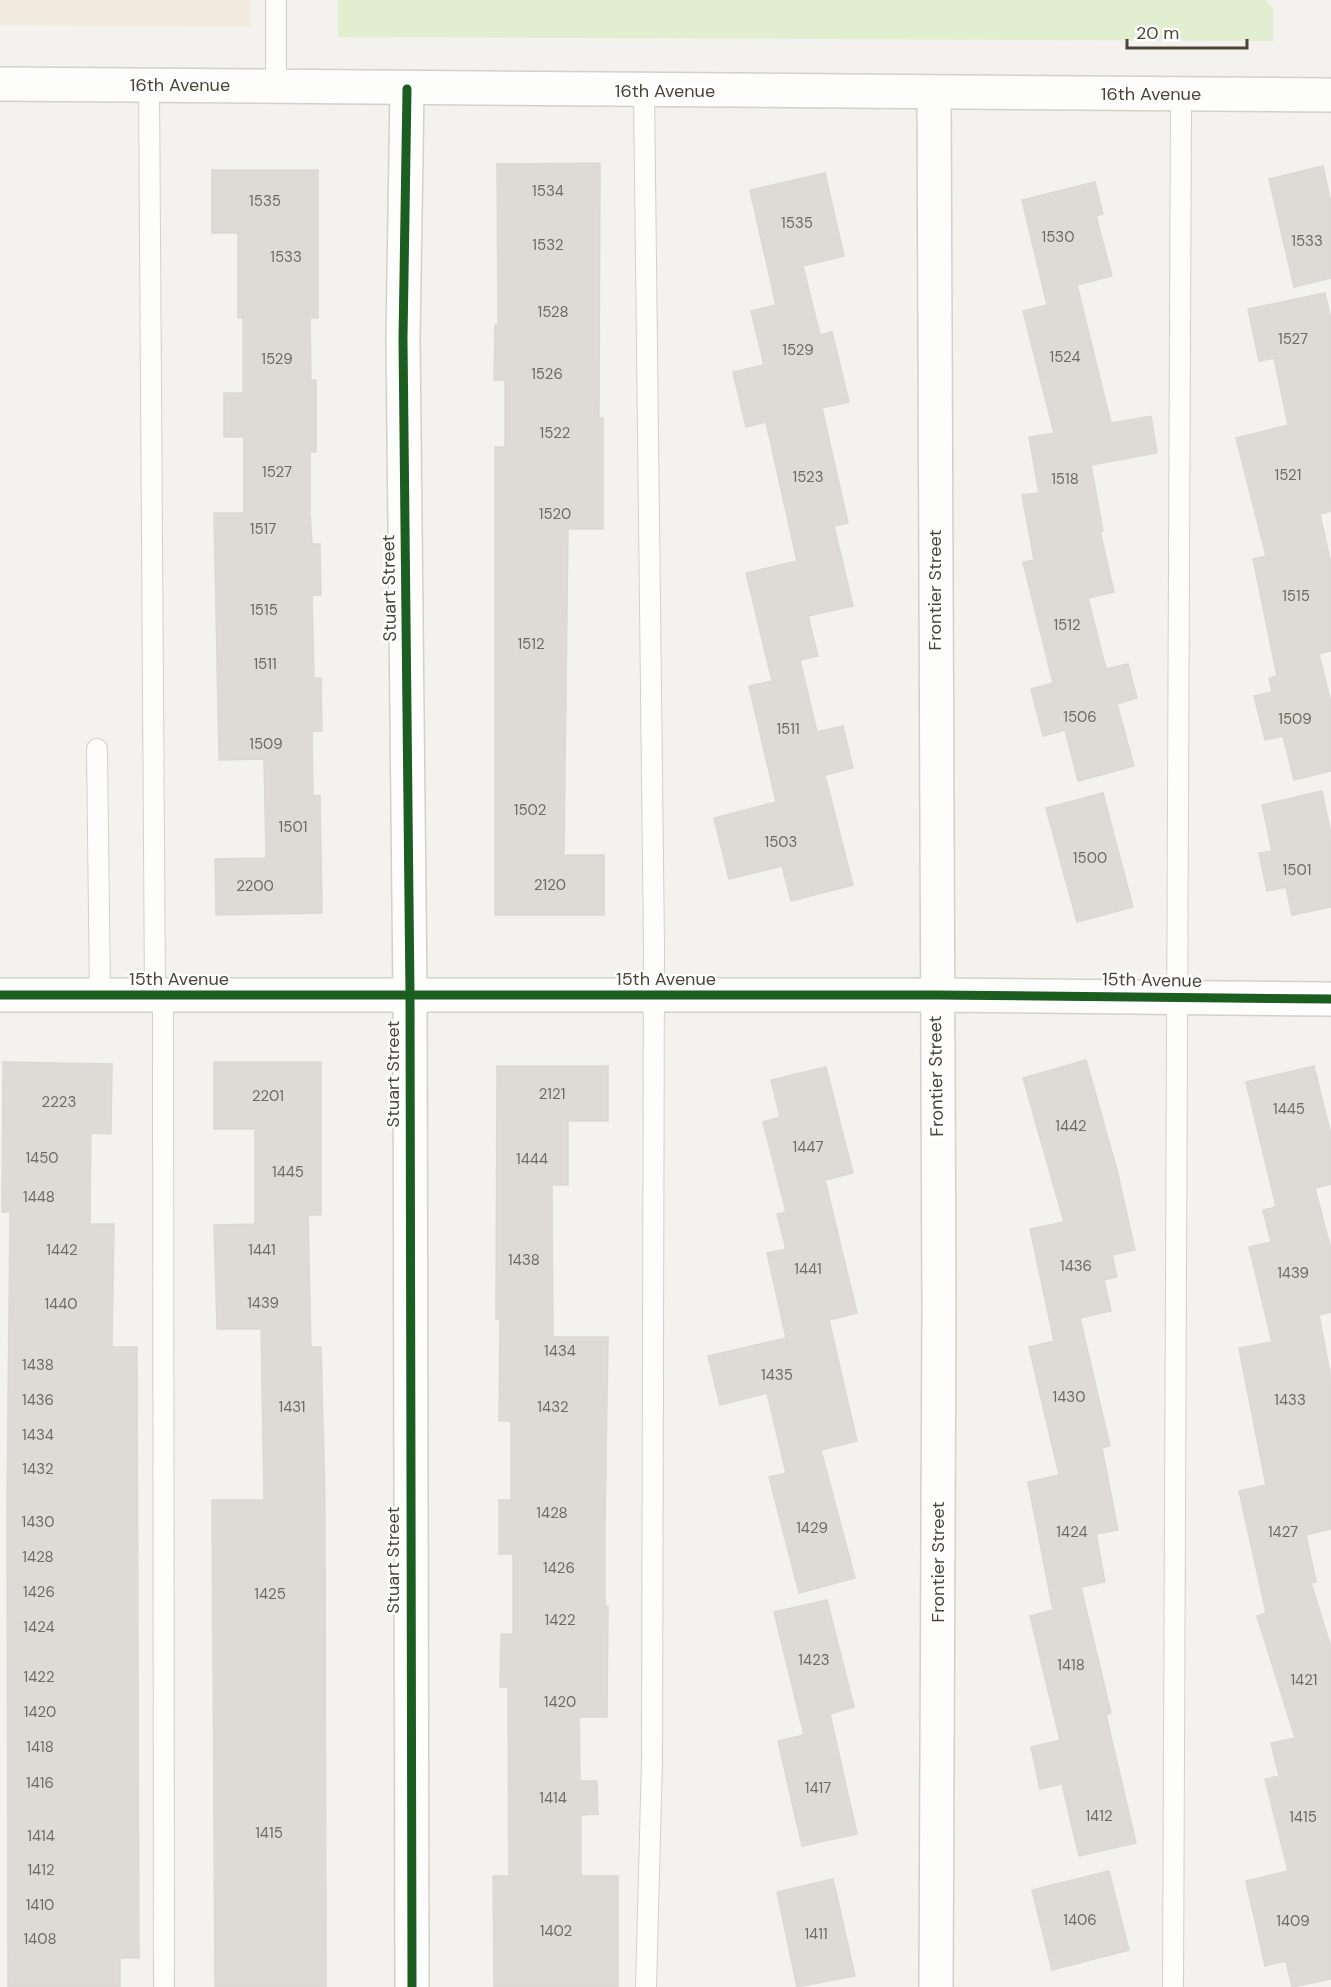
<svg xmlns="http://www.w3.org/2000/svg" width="1331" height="1987" font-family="'DM Sans',sans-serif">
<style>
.commercial{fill:#f3ebdf}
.green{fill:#e1eecf}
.building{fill:#dedbd6;stroke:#dcd9d4;stroke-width:1.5}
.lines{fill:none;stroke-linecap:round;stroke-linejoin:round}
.service-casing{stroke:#d2d0cb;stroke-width:22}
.minor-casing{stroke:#d2d0cb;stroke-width:36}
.tertiary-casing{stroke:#d2d0cb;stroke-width:36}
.service{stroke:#fdfdfc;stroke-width:20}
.minor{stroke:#fdfdfc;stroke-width:33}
.tertiary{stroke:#fdfdfc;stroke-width:33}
.cycleway-casing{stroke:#fff;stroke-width:13}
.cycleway{stroke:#1b5e20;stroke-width:9}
.labels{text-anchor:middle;stroke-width:4.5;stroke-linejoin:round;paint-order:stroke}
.number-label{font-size:15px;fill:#706a61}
.street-label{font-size:18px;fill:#4b4439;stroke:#fff}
</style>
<rect width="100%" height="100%" fill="#f4f2ee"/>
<path class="commercial" d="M0,0H251V27L0,25Z"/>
<path class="green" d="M338,0H1265L1273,9V41L338,37Z"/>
<g class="building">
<path d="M600,163L599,418H603V529H568L564,855H604V915H495V447H505V380H494L495,325H498L497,164Z"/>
<path d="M1323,166L1331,204V278L1294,287L1269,179Z"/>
<path d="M212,170H318V318H310L311,380H316V452H310V513L312,544H320L321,595H312L314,678H321L322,731H312L313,796L320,795L322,913L216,915L215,859L266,858L264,759L219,760L214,513H244V437H224V393H243V318H238V233H212Z"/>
<path d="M825,173L844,256L803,266L820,335L832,332L849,402L822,408L848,523L834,526L853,606L808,616L818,656L800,660L817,732L843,726L853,768L825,775L853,885L791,901L782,866L729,879L714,818L776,802L749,686L772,681L746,573L797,561L766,422L746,427L733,372L764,365L751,311L776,305L750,190Z"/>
<path d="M1095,182L1103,214L1096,216L1112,276L1077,285L1111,423L1151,416L1157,453L1091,465L1103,531H1100L1114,592L1088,598L1106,669L1128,664L1137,698L1117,704L1134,766L1078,781L1065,730L1043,736L1031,689L1053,683L1023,562L1034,560L1022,495L1039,493L1029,437L1054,433L1023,311L1047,305L1022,200Z"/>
<path d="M1325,293L1331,320V511L1320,514L1331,564V651L1319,654L1331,703V771L1294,780L1283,736L1265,740L1254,696L1272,692L1269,678L1277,676L1253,559L1266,556L1236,438L1288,425L1274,358L1259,361L1248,309Z"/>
<path d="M1322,791L1331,834V907L1292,915L1286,887L1267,891L1259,853L1272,851L1262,805Z"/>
<path d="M1103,793L1133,907L1077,922L1046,808Z"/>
<path d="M1086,1060L1117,1170L1135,1250L1112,1255L1117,1277L1104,1280L1111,1311L1080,1318L1110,1446L1102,1448L1118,1530L1096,1534L1105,1582L1081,1587L1111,1713L1106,1715L1136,1843L1079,1856L1062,1784L1040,1789L1031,1747L1060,1740L1030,1616L1053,1610L1028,1482L1059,1475L1029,1347L1054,1341L1030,1229L1064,1222L1023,1078Z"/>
<path d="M3,1062L112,1064L111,1134L91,1133L90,1224H114L112,1347H137L139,1958H120V1987H8L7,1504L10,1212H2Z"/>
<path d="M214,1062H321V1215H308L311,1347H321L325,1500L326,1987H215L212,1500H264L261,1329H217L214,1225L255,1224V1129H214Z"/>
<path d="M497,1066H608V1121H568V1185H552L553,1337H608L605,1527V1606H608L607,1717H579L580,1781H597L598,1814L581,1815V1876H618V1987H494L493,1876H509L508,1687H500L501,1634H513V1554H499V1500H511V1421H499L500,1319H496Z"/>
<path d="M1314,1066L1331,1135V1184L1315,1188L1331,1250V1312L1319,1315L1331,1378V1529L1306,1535L1316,1582L1311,1583L1331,1647V1979L1292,1987L1286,1961L1265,1966L1246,1881L1288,1871L1265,1779L1279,1776L1271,1743L1295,1738L1257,1616L1266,1613L1239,1491L1266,1485L1239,1348L1272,1342L1249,1247L1271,1242L1263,1210L1276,1207L1246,1082Z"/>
<path d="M826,1067L853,1173L825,1180L857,1313L829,1320L857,1441L821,1450L855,1578L799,1593L769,1477L786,1473L767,1393L720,1405L708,1356L786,1338L767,1253L786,1249L777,1214L786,1212L763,1122L780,1117L771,1080Z"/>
<path d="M827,1600L854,1707L830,1714L857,1834L802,1846L778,1741L804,1735L774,1612Z"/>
<path d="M1109,1871L1129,1950L1052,1970L1032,1890Z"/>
<path d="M833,1879L855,1976L797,1987L777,1892Z"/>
</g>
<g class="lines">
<defs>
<g id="service">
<path d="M276,0V86"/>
<path d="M149,85L155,995"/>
<path d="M644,91L654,947L652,1759L646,1987"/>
<path d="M97,749L100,995"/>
<path d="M163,995L164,1987"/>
<path d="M1173,1987L1181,94"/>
</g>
<g id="minor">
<path d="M0,84L1331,95"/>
<path d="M407,89L403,339L410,994L412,1987"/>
<path d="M934,93L939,1306L936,1987"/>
</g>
<path id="tertiary" d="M0,995H936L1331,999"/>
</defs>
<use href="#service" class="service-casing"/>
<use href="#minor" class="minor-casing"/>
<use href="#tertiary" class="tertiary-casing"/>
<use href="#service" class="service"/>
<use href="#minor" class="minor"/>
<use href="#tertiary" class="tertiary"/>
<defs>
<g id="cycleway">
<path d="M407,89L403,339L410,994L412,1987"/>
<path d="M0,995H936L1331,999"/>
</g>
</defs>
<use href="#cycleway" class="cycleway-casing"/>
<use href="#cycleway" class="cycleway"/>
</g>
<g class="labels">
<g class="number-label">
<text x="548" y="196">1534</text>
<text x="265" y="206">1535</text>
<text x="797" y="228">1535</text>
<text x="1058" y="242">1530</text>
<text x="1307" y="246">1533</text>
<text x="548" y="250">1532</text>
<text x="286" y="262">1533</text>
<text x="553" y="317">1528</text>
<text x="1293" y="344">1527</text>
<text x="798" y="355">1529</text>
<text x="1065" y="362">1524</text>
<text x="277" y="364">1529</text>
<text x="547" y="379">1526</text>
<text x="555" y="438">1522</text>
<text x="277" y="477">1527</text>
<text x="1288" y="480">1521</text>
<text x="808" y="482">1523</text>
<text x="1065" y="484">1518</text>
<text x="555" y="519">1520</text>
<text x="263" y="534">1517</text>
<text x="1296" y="601">1515</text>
<text x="264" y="615">1515</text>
<text x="1067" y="630">1512</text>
<text x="531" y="649">1512</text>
<text x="265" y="669">1511</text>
<text x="1080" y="722">1506</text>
<text x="1295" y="724">1509</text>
<text x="788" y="734">1511</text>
<text x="266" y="749">1509</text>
<text x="530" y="815">1502</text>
<text x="293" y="832">1501</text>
<text x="781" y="847">1503</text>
<text x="1090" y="863">1500</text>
<text x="1297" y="875">1501</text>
<text x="550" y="890">2120</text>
<text x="255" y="891">2200</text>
<text x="552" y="1099">2121</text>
<text x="268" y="1101">2201</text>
<text x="59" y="1107">2223</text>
<text x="1289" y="1114">1445</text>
<text x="1071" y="1131">1442</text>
<text x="808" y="1152">1447</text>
<text x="42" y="1163">1450</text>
<text x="532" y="1164">1444</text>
<text x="288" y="1177">1445</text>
<text x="39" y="1202">1448</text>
<text x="62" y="1255">1442</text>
<text x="262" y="1255">1441</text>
<text x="524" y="1265">1438</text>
<text x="1076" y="1271">1436</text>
<text x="808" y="1274">1441</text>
<text x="1293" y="1278">1439</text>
<text x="263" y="1308">1439</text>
<text x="61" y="1309">1440</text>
<text x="560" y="1356">1434</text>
<text x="38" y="1370">1438</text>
<text x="777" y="1380">1435</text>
<text x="1069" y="1402">1430</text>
<text x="38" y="1405">1436</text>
<text x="1290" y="1405">1433</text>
<text x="292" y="1412">1431</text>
<text x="553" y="1412">1432</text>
<text x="38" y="1440">1434</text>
<text x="38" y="1474">1432</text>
<text x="552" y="1518">1428</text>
<text x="38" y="1527">1430</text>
<text x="812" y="1533">1429</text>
<text x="1072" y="1537">1424</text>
<text x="1283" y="1537">1427</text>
<text x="38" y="1562">1428</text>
<text x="559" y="1573">1426</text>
<text x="39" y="1597">1426</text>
<text x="270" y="1599">1425</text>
<text x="560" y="1625">1422</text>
<text x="39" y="1632">1424</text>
<text x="814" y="1665">1423</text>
<text x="1071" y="1670">1418</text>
<text x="39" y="1682">1422</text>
<text x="1304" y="1685">1421</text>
<text x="560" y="1707">1420</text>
<text x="40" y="1717">1420</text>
<text x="40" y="1752">1418</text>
<text x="40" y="1788">1416</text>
<text x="818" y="1793">1417</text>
<text x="553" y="1803">1414</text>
<text x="1099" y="1821">1412</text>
<text x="1303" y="1822">1415</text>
<text x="269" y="1838">1415</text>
<text x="41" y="1841">1414</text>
<text x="41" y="1875">1412</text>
<text x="40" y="1910">1410</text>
<text x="1080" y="1925">1406</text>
<text x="1293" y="1926">1409</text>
<text x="556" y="1936">1402</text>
<text x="816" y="1939">1411</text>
<text x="40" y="1944">1408</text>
</g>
<g class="street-label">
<text x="180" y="91">16th Avenue</text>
<text x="665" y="97">16th Avenue</text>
<text x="1151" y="100">16th Avenue</text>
<text transform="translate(389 588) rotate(-91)" y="6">Stuart Street</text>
<text transform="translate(935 590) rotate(-90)" y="6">Frontier Street</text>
<text x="179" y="985">15th Avenue</text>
<text x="666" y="985">15th Avenue</text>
<text transform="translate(1152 980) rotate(1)" y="6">15th Avenue</text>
<text transform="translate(393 1074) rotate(-90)" y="6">Stuart Street</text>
<text transform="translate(936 1076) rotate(-91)" y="6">Frontier Street</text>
<text transform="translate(393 1560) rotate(-90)" y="6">Stuart Street</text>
<text transform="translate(938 1562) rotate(-90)" y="6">Frontier Street</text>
</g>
</g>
<path d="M1127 39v9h120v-9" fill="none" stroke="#4b4439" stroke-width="3"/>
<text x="1136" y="39" font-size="18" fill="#4b4439" stroke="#ffffff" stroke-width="4.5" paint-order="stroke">20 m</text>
</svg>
